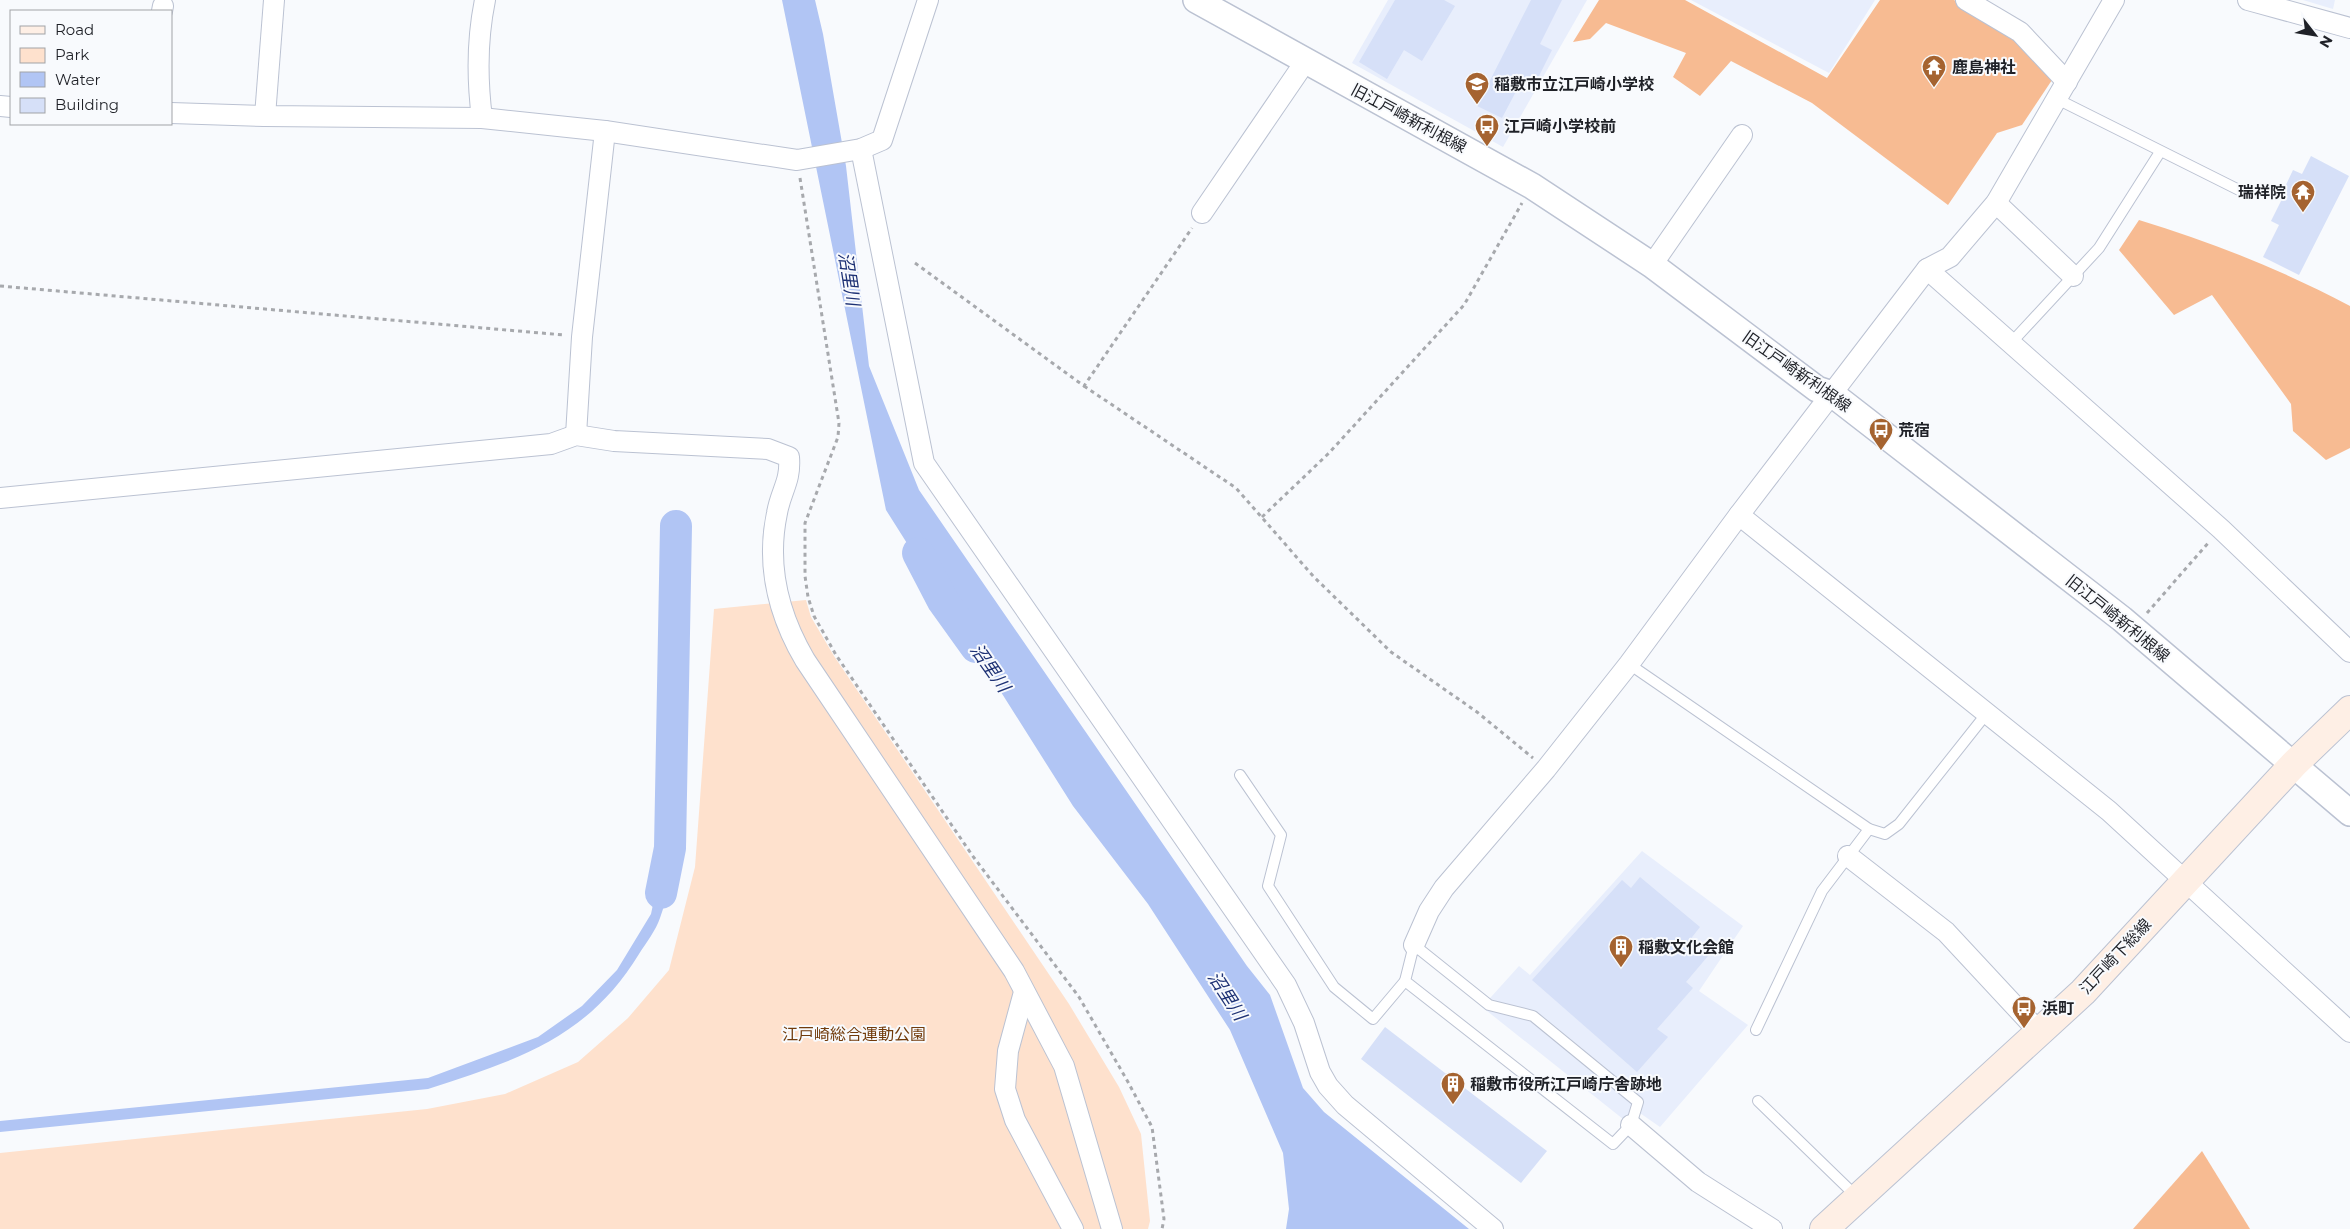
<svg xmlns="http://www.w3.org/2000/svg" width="2350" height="1229" font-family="Montserrat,'Noto Sans JP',sans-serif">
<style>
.built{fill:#e8eefc}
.green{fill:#fee1cd}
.forest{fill:#f7bb92}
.water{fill:#b1c5f4}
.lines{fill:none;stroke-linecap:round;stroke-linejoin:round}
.river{stroke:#b1c5f4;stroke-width:32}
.building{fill:#d6e0f8}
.service-casing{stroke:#bbc2d2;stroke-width:12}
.minor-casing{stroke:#bbc2d2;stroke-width:22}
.tertiary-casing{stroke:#bbc2d2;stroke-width:28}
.secondary-casing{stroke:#bbc2d2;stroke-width:30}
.path{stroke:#a7a9ad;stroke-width:3;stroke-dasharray:4 4;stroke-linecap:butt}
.service{stroke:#fff;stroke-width:10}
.minor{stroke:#fff;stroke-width:20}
.tertiary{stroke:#fff;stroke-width:25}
.secondary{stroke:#feefe5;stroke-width:28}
.labels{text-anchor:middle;stroke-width:4;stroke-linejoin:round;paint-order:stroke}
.poi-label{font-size:16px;font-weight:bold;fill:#1f2127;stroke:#f8fafd;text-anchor:start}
.street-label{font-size:16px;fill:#1f2127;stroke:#f8fafd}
.park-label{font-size:16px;fill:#713b0b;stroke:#f8fafd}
.water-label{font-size:18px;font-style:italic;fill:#1e3275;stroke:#f8fafd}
</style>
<rect width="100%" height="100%" fill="#f8fafd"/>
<g class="built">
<path d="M1388,0H1587L1503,147L1352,63Z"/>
<path d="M1691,0H1875L1829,73Z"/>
<path d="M2303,0H2335L2333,9Z"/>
<path d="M1642,851L1743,926L1699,991L1748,1025L1660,1127L1637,1111L1628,1123L1482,1007L1519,966L1530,975Z"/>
</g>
<path class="green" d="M806,600L811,617L834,656L1069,1004L1119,1087L1141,1134L1150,1221L1148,1229H0V1153L427,1109L505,1094L578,1062L628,1018L669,970L695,867L714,609Z"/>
<g class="forest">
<path d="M1599,0H1685L1827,78L1880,0H1954L2019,41L2054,77L2022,125L1997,133L1948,205L1812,103L1731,61L1700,96L1673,77L1686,53L1606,23L1590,39L1573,42Z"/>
<path d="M2139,220C2212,242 2282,270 2350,306V448L2326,460L2293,431L2291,404L2212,295L2174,315L2119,250Z"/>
<path d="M2202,1151L2250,1229H2133Z"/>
</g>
<g class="water">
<path d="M782,0H815L823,34L846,166L869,366L919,490L1247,966L1270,995L1303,1088L1324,1112L1469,1229H1286L1289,1209L1283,1153L1230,1030L1148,904L1073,806L886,510Z"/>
<path d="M665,847L675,851C670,873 668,897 660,918C656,930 646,943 639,954C588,1038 517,1060 428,1089L0,1132V1121L428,1078L538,1037L582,1006L617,970L651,914Z"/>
</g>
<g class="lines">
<g class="river">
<path d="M918,553L943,601L976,647"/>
<path d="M661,893L670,848L676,526"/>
</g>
</g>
<g class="building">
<path d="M1395,0H1444L1455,6L1422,61L1404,50L1387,79L1359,62Z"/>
<path d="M1531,0H1562L1540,44L1552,50L1533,88L1521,82L1502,118L1477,106Z"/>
<path d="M2311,156L2349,176L2299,275L2263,257L2279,225L2271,221L2286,191L2284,189L2293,170L2302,174Z"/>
<path d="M1640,877L1700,927L1689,941L1708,956L1686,982L1693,988L1657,1029L1668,1037L1637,1072L1532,980L1622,880L1631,888Z"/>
<path d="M1385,1027L1547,1151L1521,1183L1361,1059Z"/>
</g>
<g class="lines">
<defs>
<g id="service">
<path d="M2057,99L2239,190"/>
<path d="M2011,343L2099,248L2160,152"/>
<path d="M1629,664L1869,829L1885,834L1899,824L1987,713"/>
<path d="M1240,775L1281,835L1268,886L1334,987L1373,1019L1405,981"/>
<path d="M1414,945L1489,1005L1533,1016L1638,1102L1631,1125L1613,1144L1405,981Z"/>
<path d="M1756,1030L1822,891L1869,829"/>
<path d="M1758,1101L1857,1197"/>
</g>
<g id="minor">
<path d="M1966,0L2020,32L2067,82"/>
<path d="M2248,0L2350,28"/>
<path d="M162,11L163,6"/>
<path d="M0,106L11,107"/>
<path d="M171,113L265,116L482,118L605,131L797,160L861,149L882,140L928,0"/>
<path d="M265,116L274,0"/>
<path d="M482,118C477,79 477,39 485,0"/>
<path d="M861,149L924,463L1286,985L1304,1023L1320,1072L1328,1086L1345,1105L1493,1229"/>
<path d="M1996,203L2073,276"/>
<path d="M1202,213L1305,62"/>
<path d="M1652,265L1742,135"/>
<path d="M1927,269L2221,529L2350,652"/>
<path d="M576,435L582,337L605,131"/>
<path d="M0,498L551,444L576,435L614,441L768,449L789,457C791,482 781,490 777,513C766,565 778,614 805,660L1014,971L1064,1066L1112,1229"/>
<path d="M1739,515L2109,811L2350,1032"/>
<path d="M1848,856L1946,932L2040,1033"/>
<path d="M1414,945L1429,911L1444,888L1546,769L1629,664L1739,515L1927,269L1950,257L1996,203L2114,0"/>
<path d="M1024,992L1008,1051L1005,1089L1015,1120L1073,1229"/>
<path d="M1631,1125L1698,1182L1772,1229"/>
</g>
<path id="tertiary" d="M1196,0L1532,186L1652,265L1817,389L1832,394L2122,619L2350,813"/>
<path id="secondary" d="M1824,1229L2083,992L2294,764L2350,710"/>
</defs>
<use href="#service" class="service-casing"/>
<use href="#minor" class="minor-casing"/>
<use href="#tertiary" class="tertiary-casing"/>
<use href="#secondary" class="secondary-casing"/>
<g class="path">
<path d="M800,178L839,423L838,437L805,523V576L808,597L814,616L836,655L972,855L1079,997L1128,1082L1152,1127L1164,1219L1162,1229"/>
<path d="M915,263L1084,386L1192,228"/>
<path d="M0,286L564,335"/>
<path d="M1084,386L1236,488L1314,577L1391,652L1477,712L1533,758"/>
<path d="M1262,517L1329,453L1464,305L1522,203"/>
<path d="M2147,613L2209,542"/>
</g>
<use href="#service" class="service"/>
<use href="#minor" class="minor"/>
<use href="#tertiary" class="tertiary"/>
<use href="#secondary" class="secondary"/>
</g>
<defs>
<symbol id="temple-pin" viewBox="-11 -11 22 30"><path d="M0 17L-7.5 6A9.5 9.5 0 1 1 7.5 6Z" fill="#a56330" stroke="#f8fafd"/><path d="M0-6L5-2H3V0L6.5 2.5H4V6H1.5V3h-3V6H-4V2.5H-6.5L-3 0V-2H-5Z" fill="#fff"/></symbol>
<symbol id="school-pin" viewBox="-11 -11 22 30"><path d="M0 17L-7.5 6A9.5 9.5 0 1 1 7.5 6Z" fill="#a56330" stroke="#f8fafd"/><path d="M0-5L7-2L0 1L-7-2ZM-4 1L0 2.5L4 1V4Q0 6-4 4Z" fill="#fff"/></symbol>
<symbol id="bus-pin" viewBox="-11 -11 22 30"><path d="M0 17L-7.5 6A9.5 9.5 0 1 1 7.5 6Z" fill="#a56330" stroke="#f8fafd"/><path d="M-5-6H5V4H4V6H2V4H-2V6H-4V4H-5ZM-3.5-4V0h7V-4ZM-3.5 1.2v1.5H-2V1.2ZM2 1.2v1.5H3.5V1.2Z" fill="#fff"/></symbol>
<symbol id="building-pin" viewBox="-11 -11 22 30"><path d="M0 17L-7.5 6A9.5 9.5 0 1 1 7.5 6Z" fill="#a56330" stroke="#f8fafd"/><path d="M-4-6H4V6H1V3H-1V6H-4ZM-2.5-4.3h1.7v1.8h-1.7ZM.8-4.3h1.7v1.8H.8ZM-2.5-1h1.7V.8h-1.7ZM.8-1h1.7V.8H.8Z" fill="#fff"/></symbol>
</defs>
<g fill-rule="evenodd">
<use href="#temple-pin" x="1920" y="53" width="28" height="38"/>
<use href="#school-pin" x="1463" y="70" width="28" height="38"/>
<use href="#bus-pin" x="1473" y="112" width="28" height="38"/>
<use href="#temple-pin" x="2289" y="178" width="28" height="38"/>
<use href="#bus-pin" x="1867" y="416" width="28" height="38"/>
<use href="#building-pin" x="1607" y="933" width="28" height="38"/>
<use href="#bus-pin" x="2010" y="994" width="28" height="38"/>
<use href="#building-pin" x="1439" y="1070" width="28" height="38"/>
</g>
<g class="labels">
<g class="poi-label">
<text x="1952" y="73">鹿島神社</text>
<text x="1494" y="90">稲敷市立江戸崎小学校</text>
<text x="1504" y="132">江戸崎小学校前</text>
<text x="2286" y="198" text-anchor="end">瑞祥院</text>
<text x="1898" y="436">荒宿</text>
<text x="1638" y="953">稲敷文化会館</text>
<text x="2042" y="1014">浜町</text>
<text x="1470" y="1090">稲敷市役所江戸崎庁舎跡地</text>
</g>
<g class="street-label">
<text transform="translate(1409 118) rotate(28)" y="6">旧江戸崎新利根線</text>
<text transform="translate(1797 371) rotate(35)" y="6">旧江戸崎新利根線</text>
<text transform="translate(2118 618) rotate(39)" y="6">旧江戸崎新利根線</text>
<text transform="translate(2115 956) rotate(-47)" y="6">江戸崎下総線</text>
</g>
<g class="park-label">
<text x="854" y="1040">江戸崎総合運動公園</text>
</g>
<g class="water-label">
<text transform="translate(849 279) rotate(81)" y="6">沼里川</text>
<text transform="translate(990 668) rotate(55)" y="6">沼里川</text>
<text transform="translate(1227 996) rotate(57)" y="6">沼里川</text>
</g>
</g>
<rect x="10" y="10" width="162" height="115" fill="#f8fafd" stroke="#a1a3a7"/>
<rect x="20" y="26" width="25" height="8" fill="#feefe5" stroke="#a1a3a7"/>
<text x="55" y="35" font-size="15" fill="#1f2127">Road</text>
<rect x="20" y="48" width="25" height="15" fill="#fee1cd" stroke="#a1a3a7"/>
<text x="55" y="60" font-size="15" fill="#1f2127">Park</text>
<rect x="20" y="72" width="25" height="15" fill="#b1c5f4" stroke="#a1a3a7"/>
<text x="55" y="85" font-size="15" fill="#1f2127">Water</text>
<rect x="20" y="98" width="25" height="15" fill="#d6e0f8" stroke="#a1a3a7"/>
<text x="55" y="110" font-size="15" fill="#1f2127">Building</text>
<g transform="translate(2315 35) rotate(121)" stroke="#f8fafd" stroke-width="4" paint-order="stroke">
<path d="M0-4L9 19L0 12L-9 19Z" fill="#1f2127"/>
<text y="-8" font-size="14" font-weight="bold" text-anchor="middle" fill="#1f2127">N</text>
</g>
</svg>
